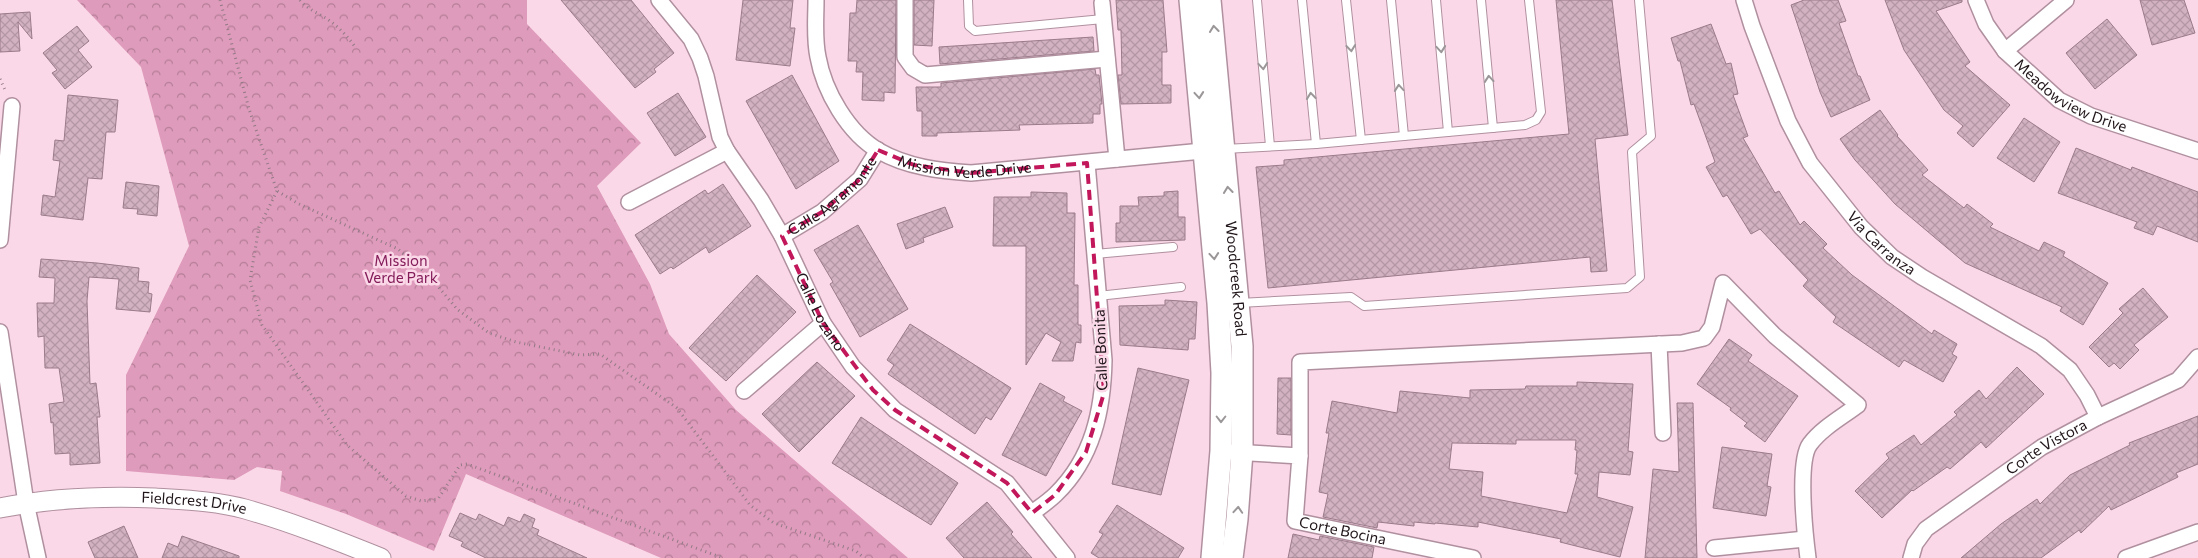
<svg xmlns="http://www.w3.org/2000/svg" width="2198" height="558" font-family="Commissioner,sans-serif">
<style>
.park{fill:url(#park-crowns)}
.building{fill:url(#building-cross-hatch);stroke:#9a7b89;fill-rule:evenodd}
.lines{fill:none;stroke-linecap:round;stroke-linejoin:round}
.service-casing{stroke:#b0909f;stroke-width:10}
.minor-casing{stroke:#b0909f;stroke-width:18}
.tertiary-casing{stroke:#b0909f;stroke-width:21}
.secondary-casing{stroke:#b0909f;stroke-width:24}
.path{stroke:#927a85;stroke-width:3;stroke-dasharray:1 4;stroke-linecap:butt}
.service{stroke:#fff;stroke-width:8}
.minor{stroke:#fff;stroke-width:15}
.tertiary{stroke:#fff;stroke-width:19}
.secondary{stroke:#fff;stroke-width:21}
.oneway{stroke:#9b9698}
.marked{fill:none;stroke:#c2185b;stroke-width:4;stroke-dasharray:10 6;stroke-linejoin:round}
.labels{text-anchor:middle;stroke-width:5;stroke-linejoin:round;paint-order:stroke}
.street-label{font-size:15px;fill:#20151a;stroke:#fbd8e8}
.park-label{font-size:15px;fill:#831c59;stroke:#fbd8e8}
</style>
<defs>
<pattern id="park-crowns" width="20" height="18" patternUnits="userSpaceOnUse" patternTransform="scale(1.25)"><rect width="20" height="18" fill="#de9bbb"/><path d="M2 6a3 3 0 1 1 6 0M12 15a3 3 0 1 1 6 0" fill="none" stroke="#b47d97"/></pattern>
<pattern id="building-cross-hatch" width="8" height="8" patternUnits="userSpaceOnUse" patternTransform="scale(1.25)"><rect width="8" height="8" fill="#d2b1c0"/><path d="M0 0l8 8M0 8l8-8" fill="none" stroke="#b497a4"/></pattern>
</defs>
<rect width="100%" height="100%" fill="#fbd8e8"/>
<path class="park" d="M77,0H527V24L641,143L597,186L650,284L669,334L736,410L908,558H661L466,474L434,551L346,514L280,491L282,471L257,467L234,480L126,471V375L189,246L141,67Z"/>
<g class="building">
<path d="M561,0H631L674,53L654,69L656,72L635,88Z"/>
<path d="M743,0H793L790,28H795L790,66L736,60Z"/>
<path d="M857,0H896L895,93L884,92V101L862,100L863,72H856L857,61H848L850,13H856Z"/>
<path d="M914,0H934L932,46L914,45Z"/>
<path d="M1116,0H1163L1167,52H1162V85H1171V103L1121,104L1118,75H1122L1121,30H1118Z"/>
<path d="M1556,0H1612L1628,135L1595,139L1607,271L1591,272L1590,257L1268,288L1256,167L1284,165V160L1569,134Z"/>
<path d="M1804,0H1838L1846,21L1839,23L1858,76H1860L1870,100L1831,117L1820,92L1791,5Z"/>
<path d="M1885,0H1962V2L1936,11L1970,62L1965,66L2010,105L1973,147L1957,133L1963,126L1944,110L1904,50Z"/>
<path d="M2140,0H2184L2195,33L2152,45Z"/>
<path d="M30,12L32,39L18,22L20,51L0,52V14Z"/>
<path d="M2107,19L2137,55L2095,89L2066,53Z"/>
<path d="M1711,24L1726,64L1731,63L1738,94L1733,95L1748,136L1743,138L1775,193L1779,191L1800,225L1804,221L1827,244L1823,248L1852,275L1932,334L1934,330L1957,344L1952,354L1957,357L1943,382L1904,360L1899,367L1833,322L1836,317L1803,286L1808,280L1760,229L1751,234L1727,195L1723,197L1706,167L1715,162L1694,104L1691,105L1680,61H1678L1671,38Z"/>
<path d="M77,26L89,41L78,50L92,67L65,89L52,73L57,70L43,53Z"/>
<path d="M1093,37L1094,51L940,64L939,47Z"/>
<path d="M1095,69L1096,75H1099L1102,104H1100V114H1093V123L1019,125L1020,130L937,133V136H922V111H917L916,87H941V83Z"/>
<path d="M792,75L839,161L796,189L746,101Z"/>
<path d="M678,93L706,137L675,156L647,113Z"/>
<path d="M68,95L118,100L115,132H106L102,179L88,178L83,220L41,215L43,195L55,197L60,161L53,160L55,140L64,141Z"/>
<path d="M1880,110L1898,135L1897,136L1928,170L1922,175L1964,208L1967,204L1993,224L1990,227L2039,251L2044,242L2065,252L2063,256L2108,283L2083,325L2060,311L2062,307L1965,263L1895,204L1855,160L1840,139Z"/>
<path d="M2024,118L2060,142L2034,182L1997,158Z"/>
<path d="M2076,148L2131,170L2132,167L2198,192V242L2157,226L2153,235L2134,228L2137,222L2058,193Z"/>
<path d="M126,182L159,186L157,216L137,214L138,209L123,208Z"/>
<path d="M723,184L751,226L709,253L706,247L673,269L671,267L660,274L635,235L705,190L708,194Z"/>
<path d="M1178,191V217H1185V240L1116,242V223H1120V206H1139L1138,197L1164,196V192Z"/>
<path d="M1031,192L1067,193V213H1075L1074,285H1078V325H1081V343L1076,342L1073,361H1052L1061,342L1046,333L1026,365V246H993L994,197H1031Z"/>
<path d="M945,207L953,227L923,238L924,242L906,249L897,224Z"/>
<path d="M858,225L908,309L860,337L830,284L833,282L814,250Z"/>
<path d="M41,259L97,263L139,268L138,281L149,282L148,293L152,294L150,312L116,309L119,279L89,277L87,301L90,384L96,383L100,417H97L100,463L70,465V453L55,454L53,422L51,423L49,404L64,402L59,368H45L44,336L38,337L37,303H54L55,278L39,277Z"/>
<path d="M757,275L796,312L726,381L689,348Z"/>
<path d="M2143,288L2168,317L2134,345L2139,350L2120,369L2114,363L2109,367L2089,347L2123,313L2119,309Z"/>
<path d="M1165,300L1197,302L1195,339H1189L1188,350L1120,345L1119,306L1165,305Z"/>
<path d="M910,324L1011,388L991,420L986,417L975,434L888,374L894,365L887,360Z"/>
<path d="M1729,339L1752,355L1748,361L1798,396L1765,442L1744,426L1747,423L1730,410L1731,408L1697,384Z"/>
<path d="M817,362L855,396L799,452L762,414Z"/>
<path d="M2017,367L2044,394L1986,448L1981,442L1950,469L1947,467L1913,491L1912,490L1882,518L1855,491L1889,458L1886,454L1914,435L1921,445L1957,415L1954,412L1979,390L1986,399Z"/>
<path d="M1138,368L1189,380L1161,495L1112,484Z"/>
<path d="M1278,378H1291V435L1277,434Z"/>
<path d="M1577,382L1633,384L1628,451L1633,452L1630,475L1599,472L1597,497L1633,507L1620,557L1560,542L1561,539L1478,522V527L1435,523V524L1414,522V526L1378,522L1377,528L1323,517L1328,494L1319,492L1329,433H1326L1332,401L1397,413L1400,391L1470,398V390L1525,389L1526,386H1577ZM1516,440H1576L1575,450H1577L1575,474H1578L1567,513L1481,496L1483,472L1449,469L1452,443L1516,444Z"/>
<path d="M1040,383L1065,397L1063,401L1082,411L1046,476L1002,455Z"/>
<path d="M1677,403H1693L1697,558H1645L1653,469L1679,472Z"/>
<path d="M2198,416V464L2176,473L2178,477L2111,510L2109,506L2081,533L2079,530L2041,558H1961L2001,524L2037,499L2040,504L2070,475L2130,445L2129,443Z"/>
<path d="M861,417L958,483L931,525L832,463Z"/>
<path d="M1722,447L1772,454L1767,486L1771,487L1766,516L1713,508Z"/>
<path d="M987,502L1013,532L1011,534L1032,558H964L946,538Z"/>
<path d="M1117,505L1184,548L1178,558H1099L1091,553L1103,534L1099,532Z"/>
<path d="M460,513L476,520L479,514L504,526L508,517L520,522L524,514L535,519L532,527L539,530L537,535L587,558H486L461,546L463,542L449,536Z"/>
<path d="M124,526L138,558H95L88,542Z"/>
<path d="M1293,534L1319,540L1320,536L1374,547L1372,558H1288Z"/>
<path d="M182,536L239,556V558H162L168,543L178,547Z"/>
</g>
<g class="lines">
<defs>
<g id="service">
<path d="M968,0L969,26L975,31L1103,19"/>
<path d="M1257,0L1270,146"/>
<path d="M1302,0L1316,144"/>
<path d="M1346,0L1361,140"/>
<path d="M1391,0L1404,136"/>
<path d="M1436,0L1448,132"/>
<path d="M1481,0L1493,128"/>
<path d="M1224,149L1316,144L1525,125L1536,120L1541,112L1529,0"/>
<path d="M1095,254L1173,247"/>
<path d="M1098,296L1181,287"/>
<path d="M1239,303L1351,297L1364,306L1627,288L1640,277L1632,152L1651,136L1639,0"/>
</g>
<g id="minor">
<path id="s1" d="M659,0L691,39L700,58L706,76L720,137L727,151L761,200L782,236L823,323L853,367L895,410L1007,483L1067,558"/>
<path id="s2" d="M816,0C816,19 814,39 818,57C824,91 848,133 879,151C907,167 940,171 971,173L1213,150"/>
<path d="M905,0V57L913,68L925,75L1107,59"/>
<path id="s3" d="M1744,0L1752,26L1788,121L1810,163L1861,227L1892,257L1922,277L2041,346L2070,370L2087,395L2098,417"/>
<path id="s4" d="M1976,0L1986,24L2005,51L2059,100L2091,116L2198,151"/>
<path d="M1102,3L1117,159"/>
<path d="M2005,51L2066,0"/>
<path d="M629,202L727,151"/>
<path id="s5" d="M782,236L822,212L860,179L878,150"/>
<path d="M0,240L12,106"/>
<path d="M0,332L26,503L38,558"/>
<path d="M1659,344L1663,433"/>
<path d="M744,391L823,323"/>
<path id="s6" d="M1233,452L1300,456L1295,521L1473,558"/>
<path d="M1300,456V362L1682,343L1704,338L1712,327L1723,283L1775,336L1858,405C1842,417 1822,428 1810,444C1797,461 1805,535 1808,558"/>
<path d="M1032,513C1040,507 1049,501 1056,494C1093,458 1103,410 1104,360L1087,163"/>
<path d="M1714,548L1805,539"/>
<path id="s7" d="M1911,558L1915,544L1926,529L2042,447L2098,417L2178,380L2198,357"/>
<path d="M2126,558L2198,532"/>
</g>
<g id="tertiary">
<path id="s8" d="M0,508C51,498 103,496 155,498C185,500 216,501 245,509C291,522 336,540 381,558"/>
</g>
<g id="secondary">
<path d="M1190,0L1218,303L1222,373L1221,451L1212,558"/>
<path id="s9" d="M1210,0L1242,346V452L1237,519L1232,558"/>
</g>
</defs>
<use href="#service" class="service-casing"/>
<use href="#minor" class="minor-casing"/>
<use href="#tertiary" class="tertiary-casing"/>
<use href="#secondary" class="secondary-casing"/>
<g class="path">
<path d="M220,0L249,109L277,191L299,204L398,249L430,277L457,309L489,333L516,342L580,355L600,354L677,408L750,505L774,523L856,551L864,558"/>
<path d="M300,0C307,9 318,13 327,19C339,27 348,37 356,48"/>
<path d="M0,79L6,92"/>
<path d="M277,191L259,227L250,280L262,325L347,445L406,496L421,501L438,499L460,465L467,464L723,558"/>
</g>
<use href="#service" class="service"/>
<use href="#minor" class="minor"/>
<use href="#tertiary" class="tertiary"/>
<use href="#secondary" class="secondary"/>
</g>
<defs><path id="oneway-chevron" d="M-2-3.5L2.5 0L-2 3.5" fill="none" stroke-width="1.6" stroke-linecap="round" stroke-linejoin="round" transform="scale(1.25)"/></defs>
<g class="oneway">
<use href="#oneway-chevron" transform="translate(1214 29) rotate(-96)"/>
<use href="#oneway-chevron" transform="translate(1351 48) rotate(84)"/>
<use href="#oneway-chevron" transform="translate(1441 49) rotate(85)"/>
<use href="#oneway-chevron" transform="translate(1263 66) rotate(85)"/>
<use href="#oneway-chevron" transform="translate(1489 79) rotate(-95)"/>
<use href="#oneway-chevron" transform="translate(1399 88) rotate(-95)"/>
<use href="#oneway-chevron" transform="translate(1199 95) rotate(85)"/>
<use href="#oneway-chevron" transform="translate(1311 96) rotate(-96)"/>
<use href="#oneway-chevron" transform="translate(1228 190) rotate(-96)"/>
<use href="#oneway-chevron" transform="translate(1214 256) rotate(85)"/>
<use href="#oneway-chevron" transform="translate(1221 419) rotate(90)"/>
<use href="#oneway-chevron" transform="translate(1238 510) rotate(-86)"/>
</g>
<path class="marked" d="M878,150L914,165L971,173L1087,163L1104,393L1086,452L1055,495L1032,513L1007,483L895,410L873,390L823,323L782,236L822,212L860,179Z"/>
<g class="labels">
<g class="street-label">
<text dy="5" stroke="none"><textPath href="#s4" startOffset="140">Meadowview Drive</textPath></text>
<text dy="5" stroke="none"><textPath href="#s2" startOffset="261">Mission Verde Drive</textPath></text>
<text dy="5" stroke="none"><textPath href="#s5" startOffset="65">Calle Agramonte</textPath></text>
<text dy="5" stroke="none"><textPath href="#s3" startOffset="284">Via Carranza</textPath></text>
<text dy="5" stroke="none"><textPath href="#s9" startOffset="280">Woodcreek Road</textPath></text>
<text dy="5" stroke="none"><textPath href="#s1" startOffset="355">Calle Lozano</textPath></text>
<text transform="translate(1101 350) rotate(-92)" y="5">Calle Bonita</text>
<text dy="5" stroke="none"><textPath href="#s7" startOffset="179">Corte Vistora</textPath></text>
<text dy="5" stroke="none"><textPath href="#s8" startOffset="195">Fieldcrest Drive</textPath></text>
<text dy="5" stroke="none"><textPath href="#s6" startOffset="181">Corte Bocina</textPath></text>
</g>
<g class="park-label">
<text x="401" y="266">Mission<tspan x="401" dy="17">Verde Park</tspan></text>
</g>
</g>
</svg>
